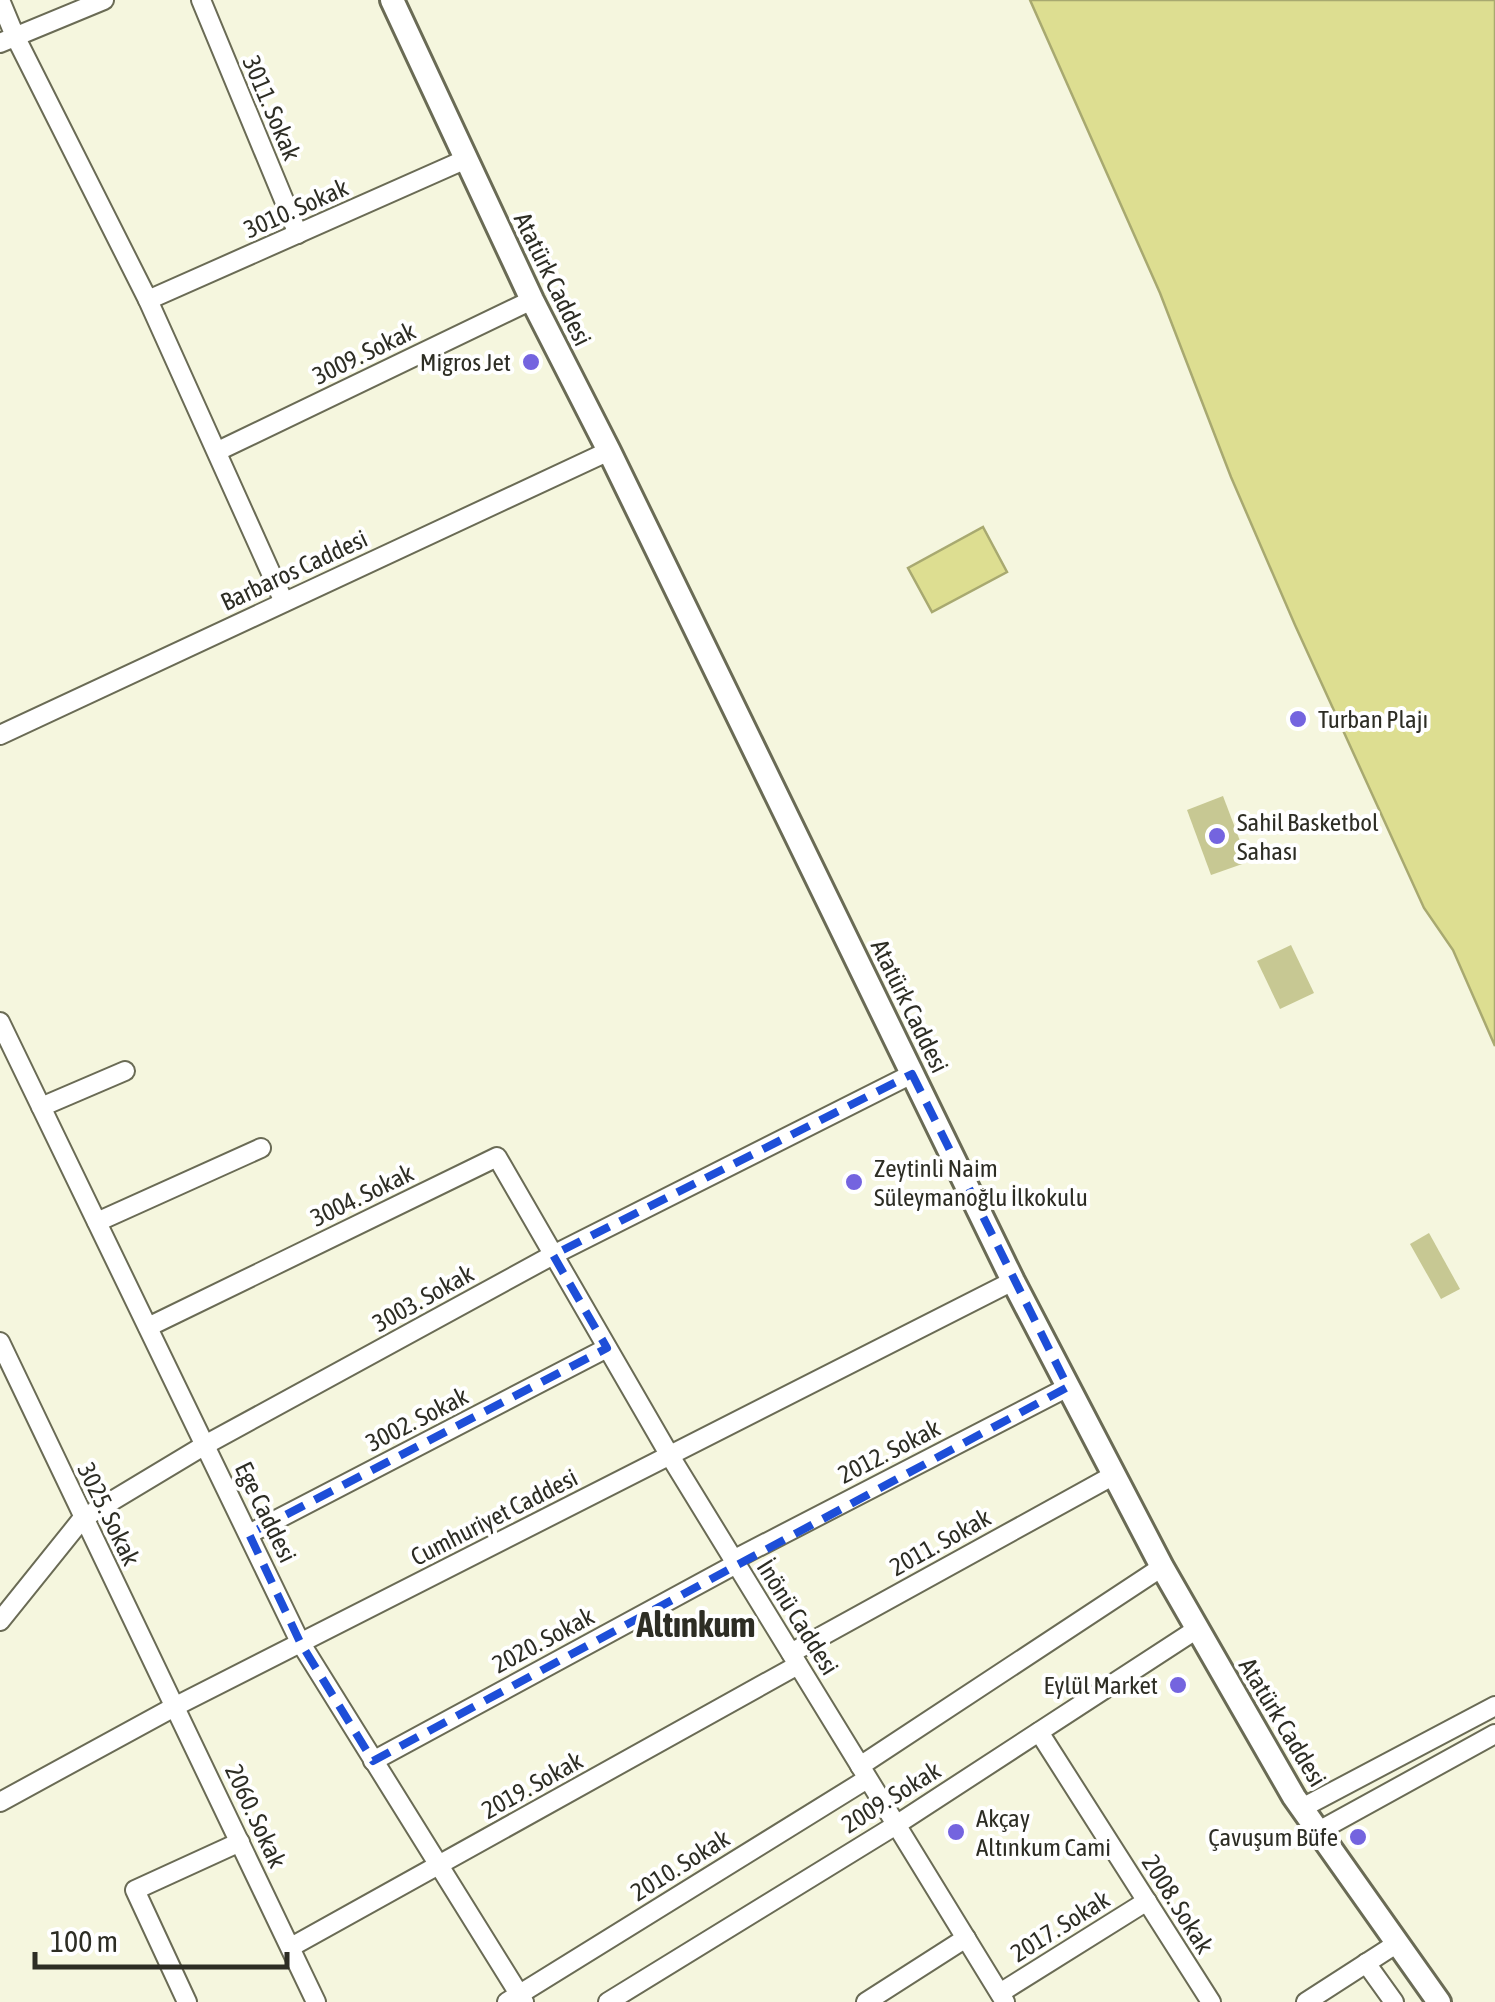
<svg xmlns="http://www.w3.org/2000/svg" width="1495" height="2002" font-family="'Asap Condensed',sans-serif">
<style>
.green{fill:#c7c893}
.water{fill:#ddde91;stroke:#a8a970;stroke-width:2.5}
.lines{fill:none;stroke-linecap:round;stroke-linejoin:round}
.minor-casing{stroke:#6a6b55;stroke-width:22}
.major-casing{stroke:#6a6b55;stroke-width:28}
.minor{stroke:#fff;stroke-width:18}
.major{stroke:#fff;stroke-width:22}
.marked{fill:none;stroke:#1d4ed8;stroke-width:8;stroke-dasharray:20 12;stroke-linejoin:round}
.poi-dot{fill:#7464df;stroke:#fff;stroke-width:4}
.labels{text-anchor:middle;stroke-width:8;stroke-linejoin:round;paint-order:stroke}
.street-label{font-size:25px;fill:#2d2d24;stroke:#fff}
.poi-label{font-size:25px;fill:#2d2d24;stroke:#fff;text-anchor:start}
.district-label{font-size:35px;font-weight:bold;fill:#2d2d24;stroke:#fff}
</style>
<rect width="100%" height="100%" fill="#f5f6de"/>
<g class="green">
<path d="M1223,796L1248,862L1211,875L1187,810Z"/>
<path d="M1291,945L1314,993L1280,1009L1257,961Z"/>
<path d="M1429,1233L1460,1289L1441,1299L1410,1244Z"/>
</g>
<g class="water">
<path d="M1030,0H1495V1046L1453,950L1424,908L1295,625L1231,477L1160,293Z"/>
<path d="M983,527L1007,572L932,612L908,568Z"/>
</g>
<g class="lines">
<defs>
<g id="minor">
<path d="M0,0L15,36L148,300L284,602"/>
<path d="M201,0L298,234"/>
<path d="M0,43L104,0"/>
<path d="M148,300L464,160"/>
<path d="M218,451L532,300"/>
<path d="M0,735L609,451"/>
<path d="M0,1022L300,1642L524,2002"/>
<path d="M41,1107L125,1071"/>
<path d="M97,1222L261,1148"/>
<path d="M148,1327L497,1157L670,1456L1005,2002"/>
<path d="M0,1342L316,2002"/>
<path d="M249,1534L607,1348"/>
<path d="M733,1560L1068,1387"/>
<path d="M0,1621L82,1519L205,1445L553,1255L912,1074"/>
<path d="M791,1653L1114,1475"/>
<path d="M1039,1732L1211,2002"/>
<path d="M373,1761L736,1564"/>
<path d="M860,1766L1162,1567"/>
<path d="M0,1802L176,1706L1013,1281"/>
<path d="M1302,1808L1495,1706"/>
<path d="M1317,1832L1495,1734"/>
<path d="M291,1947L798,1665"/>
<path d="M1366,1963L1394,2002"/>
<path d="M1000,1993L1147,1901"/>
<path d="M187,2002L135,1890L240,1842"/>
<path d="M507,2002L867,1779"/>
<path d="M608,2002L896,1825L1197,1629"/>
<path d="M866,2002L966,1938"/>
<path d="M1306,2002L1396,1944"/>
</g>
<path id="major" d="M392,0L532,300L609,451L1013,1281L1162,1567L1294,1797L1439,2002"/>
</defs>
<use href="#minor" class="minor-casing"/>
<use href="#major" class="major-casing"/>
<use href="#minor" class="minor"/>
<use href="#major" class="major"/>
</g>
<path class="marked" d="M912,1074L1068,1387L373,1761L300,1642L249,1534L607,1348L553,1255Z"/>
<g class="poi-dot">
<circle cx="531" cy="362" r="10"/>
<circle cx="1298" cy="719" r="10"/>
<circle cx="1217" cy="836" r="10"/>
<circle cx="854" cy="1182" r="10"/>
<circle cx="1178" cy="1685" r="10"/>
<circle cx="956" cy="1832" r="10"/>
<circle cx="1358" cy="1837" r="10"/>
</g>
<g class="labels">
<g class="street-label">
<text transform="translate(272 108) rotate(67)" y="9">3011. Sokak</text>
<text transform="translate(296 208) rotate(-24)" y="9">3010. Sokak</text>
<text transform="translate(553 279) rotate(64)" y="9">Atatürk Caddesi</text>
<text transform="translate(364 353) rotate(-26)" y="9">3009. Sokak</text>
<text transform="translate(294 570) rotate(-25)" y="9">Barbaros Caddesi</text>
<text transform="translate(910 1006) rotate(64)" y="9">Atatürk Caddesi</text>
<text transform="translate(362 1195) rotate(-26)" y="9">3004. Sokak</text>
<text transform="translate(423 1298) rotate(-29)" y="9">3003. Sokak</text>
<text transform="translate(417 1419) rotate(-27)" y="9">3002. Sokak</text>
<text transform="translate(889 1451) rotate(-27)" y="9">2012. Sokak</text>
<text transform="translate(266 1512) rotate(64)" y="9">Ege Caddesi</text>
<text transform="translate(109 1514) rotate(64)" y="9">3025. Sokak</text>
<text transform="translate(494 1517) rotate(-27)" y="9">Cumhuriyet Caddesi</text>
<text transform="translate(940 1542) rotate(-29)" y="9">2011. Sokak</text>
<text transform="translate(798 1617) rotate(58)" y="9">İnönü Caddesi</text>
<text transform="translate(543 1640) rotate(-28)" y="9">2020. Sokak</text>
<text transform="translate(1283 1722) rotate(59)" y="9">Atatürk Caddesi</text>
<text transform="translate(532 1785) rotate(-29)" y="9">2019. Sokak</text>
<text transform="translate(891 1797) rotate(-32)" y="9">2009. Sokak</text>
<text transform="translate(256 1816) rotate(65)" y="9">2060. Sokak</text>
<text transform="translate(680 1865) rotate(-32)" y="9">2010. Sokak</text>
<text transform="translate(1178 1904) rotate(58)" y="9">2008. Sokak</text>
<text transform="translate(1060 1926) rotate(-32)" y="9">2017. Sokak</text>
</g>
<g class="poi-label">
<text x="511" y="371" text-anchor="end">Migros Jet</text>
<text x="1318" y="728">Turban Plajı</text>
<text x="1237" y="831">Sahil Basketbol<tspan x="1237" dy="29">Sahası</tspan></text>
<text x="874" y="1177">Zeytinli Naim<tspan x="874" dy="29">Süleymanoğlu İlkokulu</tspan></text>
<text x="1158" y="1694" text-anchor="end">Eylül Market</text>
<text x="976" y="1827">Akçay<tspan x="976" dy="29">Altınkum Cami</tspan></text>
<text x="1338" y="1846" text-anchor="end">Çavuşum Büfe</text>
</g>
<g class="district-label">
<text x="696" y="1637">Altınkum</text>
</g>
</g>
<path d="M35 1952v15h252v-15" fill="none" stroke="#2d2d24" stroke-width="5"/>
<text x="50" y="1952" font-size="30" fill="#2d2d24" stroke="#ffffff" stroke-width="8" paint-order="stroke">100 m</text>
</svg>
